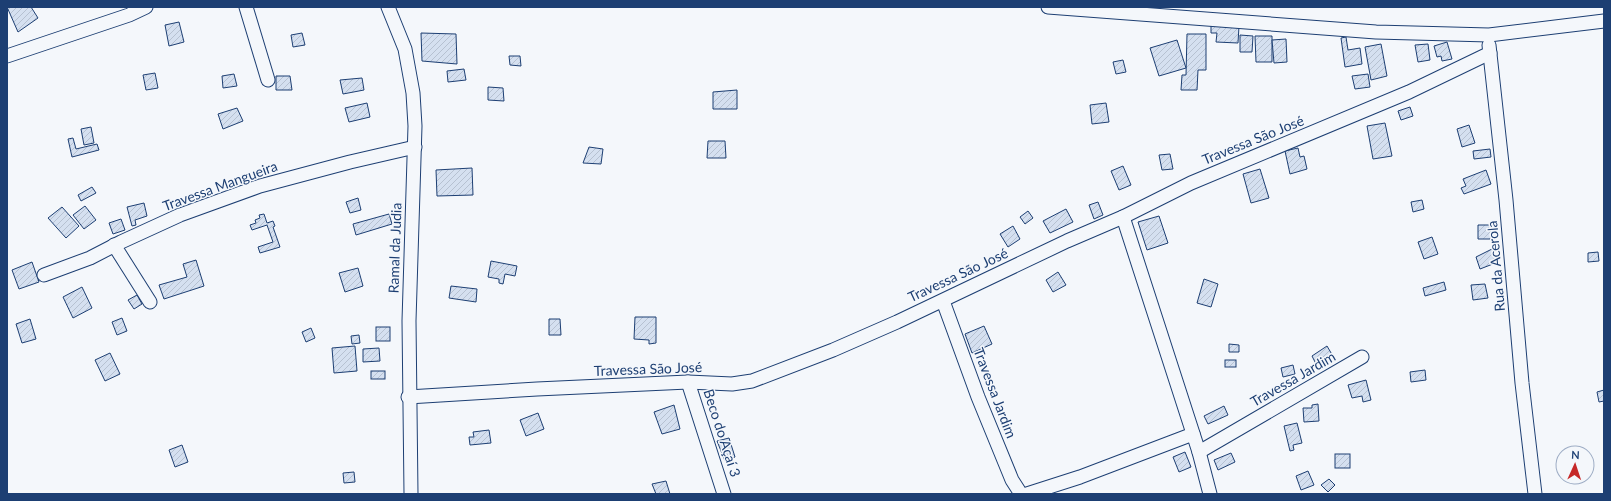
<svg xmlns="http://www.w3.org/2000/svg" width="1611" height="501" font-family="Lato,sans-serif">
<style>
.building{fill:url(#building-hatch);stroke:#1d3f73}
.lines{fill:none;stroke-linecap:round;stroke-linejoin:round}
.street-casing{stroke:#1d3f73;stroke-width:15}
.street{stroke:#f4f7fb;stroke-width:13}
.labels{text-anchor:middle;stroke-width:3;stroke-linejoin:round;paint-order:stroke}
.street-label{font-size:14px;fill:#1d3f73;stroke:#f4f7fb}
</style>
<defs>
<pattern id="building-hatch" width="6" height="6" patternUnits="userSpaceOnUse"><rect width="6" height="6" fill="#d5e0f0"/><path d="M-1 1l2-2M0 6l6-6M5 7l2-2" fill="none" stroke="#b6c1d1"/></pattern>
</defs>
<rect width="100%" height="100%" fill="#f4f7fb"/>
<g class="building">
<path d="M7,7H31L38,18L18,32Z"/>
<path d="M179,22L184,42L169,46L165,25Z"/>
<path d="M1211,25L1239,26L1238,43L1216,42L1217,33H1211Z"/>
<path d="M302,33L305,45L293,47L291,35Z"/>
<path d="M421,33L456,34L457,64L422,61Z"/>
<path d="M1187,34H1206V70H1198L1197,90H1181L1182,75H1186Z"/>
<path d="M1240,35L1253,36L1252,52H1240Z"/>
<path d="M1255,36H1272V62H1256Z"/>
<path d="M1346,37L1348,50L1360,48L1362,64L1345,67L1341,38Z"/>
<path d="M1286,39L1287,62L1274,63L1272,40Z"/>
<path d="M1177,40L1186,68L1159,76L1150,48Z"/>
<path d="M1447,42L1452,59L1442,61L1441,56L1437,57L1434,46Z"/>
<path d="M1381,44L1387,76L1371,80L1365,47Z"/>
<path d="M1428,44L1430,60L1418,62L1415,45Z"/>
<path d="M509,56H520L521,66L510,65Z"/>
<path d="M1123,60L1126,72L1116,74L1113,62Z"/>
<path d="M464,69L466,80L448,82L447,71Z"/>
<path d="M155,73L158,88L146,90L143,75Z"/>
<path d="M234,74L237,86L223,88L222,76Z"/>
<path d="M1368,74L1370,87L1355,89L1352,76Z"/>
<path d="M276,76H290L292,90H276Z"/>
<path d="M362,78L364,90L343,94L340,80Z"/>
<path d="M488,87L503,88L504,101L488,100Z"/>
<path d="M737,90V109H713V92Z"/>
<path d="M367,103L370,117L349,122L345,108Z"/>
<path d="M1106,103L1109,122L1092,124L1090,105Z"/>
<path d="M1410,107L1413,116L1401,120L1398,111Z"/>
<path d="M237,108L243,121L223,129L218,114Z"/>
<path d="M1385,123L1392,156L1373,159L1367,126Z"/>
<path d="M1469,125L1475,143L1462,147L1457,129Z"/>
<path d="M91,127L94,143L84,145L81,129Z"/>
<path d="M73,138L76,149L97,144L99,150L72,157L68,139Z"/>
<path d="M708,141H725L726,158H707Z"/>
<path d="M589,147L603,149L601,164L583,163Z"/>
<path d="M1298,148L1300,157L1304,156L1307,169L1290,174L1285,151Z"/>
<path d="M1490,149L1491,157L1474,159L1473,151Z"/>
<path d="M1170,154L1173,169L1162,170L1159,155Z"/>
<path d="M1123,166L1131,185L1119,190L1111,171Z"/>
<path d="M472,168L473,195L437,196L436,170Z"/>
<path d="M1260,169L1269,198L1251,203L1243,174Z"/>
<path d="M1486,170L1491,184L1464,194L1461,188L1466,186L1463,179Z"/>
<path d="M92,187L96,193L81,201L78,195Z"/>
<path d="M358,198L361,210L350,213L346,202Z"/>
<path d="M1422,200L1424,209L1413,212L1411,202Z"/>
<path d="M1098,202L1103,215L1094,219L1089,205Z"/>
<path d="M144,203L147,216L135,220L136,225L132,226L127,207Z"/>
<path d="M85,206L96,220L84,229L73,215Z"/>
<path d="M62,207L79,226L66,238L48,218Z"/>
<path d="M1066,209L1073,222L1050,233L1043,221Z"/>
<path d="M1028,211L1033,218L1025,224L1020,217Z"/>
<path d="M264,214L267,223L273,221L275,226L273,227L280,247L260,253L258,247L273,242L267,225L252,230L250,225L256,223L255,220L260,218L259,215Z"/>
<path d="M389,214L392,224L356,235L353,224Z"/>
<path d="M1159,216L1168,243L1147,250L1138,222Z"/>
<path d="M121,219L125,230L113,234L109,223Z"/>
<path d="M1478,225H1491L1492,239H1478Z"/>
<path d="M1013,226L1020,239L1008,247L1000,234Z"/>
<path d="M1432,237L1438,254L1424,259L1418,242Z"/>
<path d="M1492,249L1498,262L1480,269L1476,257Z"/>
<path d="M1598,252L1599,261L1588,262V253Z"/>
<path d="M196,260L204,286L164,299L159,285L187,277L183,264Z"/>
<path d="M491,261L517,266L515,276L505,274L503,284L499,283V279L488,277Z"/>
<path d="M32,262L39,282L19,289L12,270Z"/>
<path d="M358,268L363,286L345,292L339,273Z"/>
<path d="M1058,272L1066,285L1053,292L1046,280Z"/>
<path d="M1204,279L1218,284L1211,307L1197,303Z"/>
<path d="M1444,282L1446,290L1425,296L1423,288Z"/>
<path d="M1485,284L1488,298L1473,300L1471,285Z"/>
<path d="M451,286L477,289L476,302L449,298Z"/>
<path d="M82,287L92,308L73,318L63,297Z"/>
<path d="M137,295L142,304L134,309L128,300Z"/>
<path d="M635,317H656V343L649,344V340L634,339Z"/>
<path d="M122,318L127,331L117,335L112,322Z"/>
<path d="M30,319L36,339L22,343L16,324Z"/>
<path d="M549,319H560L561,335H549Z"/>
<path d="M984,326L992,344L972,353L965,334Z"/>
<rect x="376" y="327" width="14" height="14"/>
<path d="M311,328L315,338L306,342L302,332Z"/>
<path d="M359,335L360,343L352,344L351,336Z"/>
<path d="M1229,344L1239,345V352H1229Z"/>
<path d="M355,346L357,371L334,373L332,348Z"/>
<path d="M1327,346L1334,358L1322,365L1320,362L1316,364L1312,356Z"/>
<path d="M379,348L380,361L363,362V349Z"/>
<path d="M110,353L120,374L105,381L95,360Z"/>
<rect x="1225" y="360" width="11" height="7"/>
<path d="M1293,365L1295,374L1283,377L1281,368Z"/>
<path d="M1425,370L1426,380L1411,382L1410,372Z"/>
<rect x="371" y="371" width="14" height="8"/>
<path d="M1366,380L1371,400L1363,402L1362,396L1352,398L1348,385Z"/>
<path d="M1604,390V401L1599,402L1597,392Z"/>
<path d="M1318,404L1319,421L1304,422L1303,408H1312V405Z"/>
<path d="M674,405L680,429L662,434L654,412Z"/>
<path d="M1224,406L1228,415L1208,424L1204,416Z"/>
<path d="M538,413L544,429L526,436L520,420Z"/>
<path d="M1297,423L1302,443L1293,445L1294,450L1290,451L1284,426Z"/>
<path d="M489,430L491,443L470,445L469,437H474L473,432Z"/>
<path d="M729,438L735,457L725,461L717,441Z"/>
<path d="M182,445L188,462L175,467L169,450Z"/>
<path d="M1185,452L1191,467L1179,472L1173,457Z"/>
<path d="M1231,453L1235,462L1218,470L1214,460Z"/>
<rect x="1335" y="454" width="15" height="14"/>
<path d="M1308,471L1314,485L1301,490L1296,476Z"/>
<path d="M354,472L355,482L344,483L343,473Z"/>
<path d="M1329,479L1335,485L1328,492L1321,485Z"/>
<path d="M666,481L670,494H656L652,484Z"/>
</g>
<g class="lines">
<defs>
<g id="street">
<path d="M246,7L268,80"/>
<path d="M388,7L405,49L413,93L415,126L409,321L411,494"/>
<path d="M1048,7L1376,32L1489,35L1604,21"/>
<path d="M1489,45L1506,200L1522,383L1535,494"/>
<path d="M7,56L129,15L146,7"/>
<path d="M1123,217L1199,452L1210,494"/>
<path d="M114,245L150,302"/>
<path d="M44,275L90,258L121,242L180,215L260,186L350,162L415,147"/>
<path d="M943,301L978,397L1012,480L1021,494"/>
<path d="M688,382L724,494"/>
<path d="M408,397L537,389L688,382L732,384L752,381L833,350L897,322L1067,241L1123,217L1191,183L1409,92L1490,53"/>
<path d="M1199,452L1362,357"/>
<path d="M1027,494L1080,477L1193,434"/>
</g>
</defs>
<use href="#street" class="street-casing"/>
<use href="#street" class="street"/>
</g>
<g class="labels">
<g class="street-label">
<text transform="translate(1253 140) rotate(-22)" y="5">Travessa São José</text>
<text transform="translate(220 186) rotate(-20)" y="5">Travessa Mangueira</text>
<text transform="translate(395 248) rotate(-88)" y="5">Ramal da Judia</text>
<text transform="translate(1496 266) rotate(-95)" y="5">Rua da Acerola</text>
<text transform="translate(958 275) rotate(-25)" y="5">Travessa São José</text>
<text transform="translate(648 369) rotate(-2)" y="5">Travessa São José</text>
<text transform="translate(1293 379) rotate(-30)" y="5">Travessa Jardim</text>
<text transform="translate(995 393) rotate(69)" y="5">Travessa Jardim</text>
<text transform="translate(722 433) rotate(72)" y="5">Beco do Açaí 3</text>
</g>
</g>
<rect width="1611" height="501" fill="none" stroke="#1d3f73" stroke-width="16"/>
<g transform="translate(1575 465) rotate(3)"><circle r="19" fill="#f4f7fb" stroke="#9eadc5"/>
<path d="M0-3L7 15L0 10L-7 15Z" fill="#c62828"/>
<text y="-6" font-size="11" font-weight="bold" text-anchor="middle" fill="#1d3f73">N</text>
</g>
</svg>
